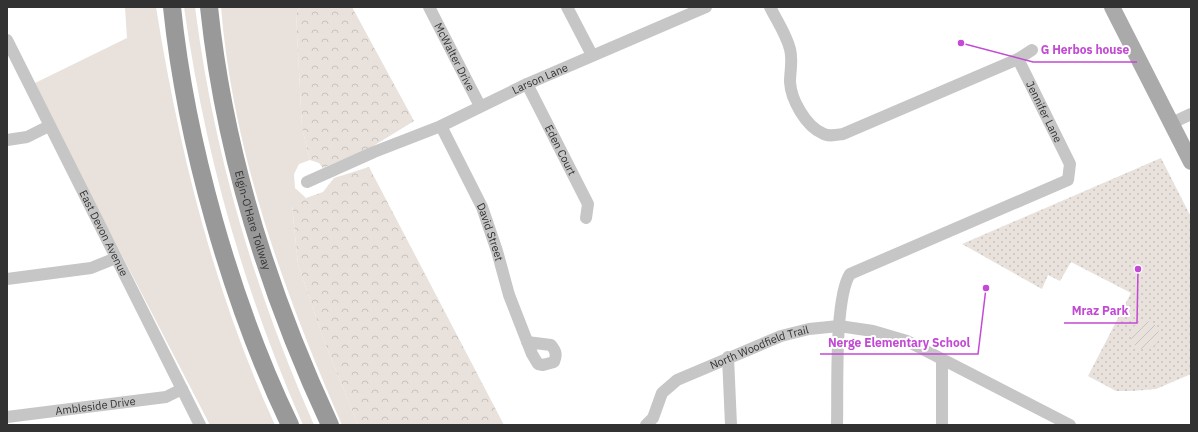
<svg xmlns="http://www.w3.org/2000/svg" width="1198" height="432" font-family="'IBM Plex Sans',sans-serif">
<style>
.grass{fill:#e8e1dc}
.forest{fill:url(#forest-crowns)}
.park{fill:url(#park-dots)}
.garden{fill:url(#garden-furrows)}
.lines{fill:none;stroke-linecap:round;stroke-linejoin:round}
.minor{stroke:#c6c6c6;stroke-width:12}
.major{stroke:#aaa;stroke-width:16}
.highway{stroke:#999;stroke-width:18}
.labels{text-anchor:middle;stroke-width:4;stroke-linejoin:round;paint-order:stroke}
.street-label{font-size:11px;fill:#323232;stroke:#fff}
.leader{fill:none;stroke:#c34ad4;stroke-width:1.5}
.callout-dot{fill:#c34ad4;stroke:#fff;stroke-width:1.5}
.callout-label{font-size:12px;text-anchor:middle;font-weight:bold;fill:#c34ad4;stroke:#fff;stroke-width:4;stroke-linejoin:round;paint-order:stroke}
</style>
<defs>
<pattern id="forest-crowns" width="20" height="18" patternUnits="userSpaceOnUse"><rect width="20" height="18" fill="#e8e1dc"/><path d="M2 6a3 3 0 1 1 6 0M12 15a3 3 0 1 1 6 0" fill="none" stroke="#c7c2bd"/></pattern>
<pattern id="park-dots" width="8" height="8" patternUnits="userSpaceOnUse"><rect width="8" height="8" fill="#e8e1dc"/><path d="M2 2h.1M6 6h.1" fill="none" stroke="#c7c2bd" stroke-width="1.8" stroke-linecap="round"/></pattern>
<pattern id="garden-furrows" width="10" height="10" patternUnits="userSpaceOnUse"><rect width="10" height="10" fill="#e8e1dc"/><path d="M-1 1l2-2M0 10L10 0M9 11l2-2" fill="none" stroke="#c7c2bd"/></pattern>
</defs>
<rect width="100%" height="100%" fill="#fff"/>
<g class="grass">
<path d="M125,7H156C179,150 214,293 275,425H210L33,84L127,38Z"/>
<path d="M184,7H195C214,156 254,288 314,425H303C243,288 205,155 184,7Z"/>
<path d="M221,7H300L296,14L302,128L310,160L299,164L294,174L295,188L306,198L292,206L298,264L323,338L358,425H342C284,292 233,153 221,7Z"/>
</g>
<g class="forest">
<path d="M300,7H352L414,121L370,148L323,168L319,163L310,160L302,128L296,14Z"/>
<path d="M369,167L504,425H358L323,338L298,264L292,205L306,198L323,192L334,178Z"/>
</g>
<path class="park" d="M1161,158L1191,217V374L1156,389L1132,391H1116L1088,376L1131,293L1071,262L1060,281L1048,275L1042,289L962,244Z"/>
<circle class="garden" cx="1145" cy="335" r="14"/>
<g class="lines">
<g class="minor">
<path id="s1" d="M429,7L480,106"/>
<path d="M567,7L592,55"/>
<path id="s2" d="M770,7C777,21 786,34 790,49C793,60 790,71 790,82C791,100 806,126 822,133C828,137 836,135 843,134L1018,59L1070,164L1068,180L850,274C834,299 838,392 837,425"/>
<path id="s3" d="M7,40L200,425"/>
<path d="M1018,59L1032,50"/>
<path id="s4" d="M527,84L588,204L586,218"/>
<path d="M1172,123L1191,114"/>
<path id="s5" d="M441,126L482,207L497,251L509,295L532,354L538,364L543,365L554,362C557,355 556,351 551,345L527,342"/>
<path d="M7,140L27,137L49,126"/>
<path id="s6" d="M307,182L374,152L441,126L527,84L706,7"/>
<path d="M7,279L91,268L116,258"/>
<path d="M728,357L731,425"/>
<path id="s7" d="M7,417L166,397L182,389"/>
<path id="s8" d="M646,425L653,418L662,393L677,380L781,336L809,329L839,326L873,331L907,341L1070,425"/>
<path d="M942,425V360"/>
</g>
<path class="major" d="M1112,7L1191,162"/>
<g class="highway">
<path d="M172,7C186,143 231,302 290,425"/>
<path id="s9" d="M209,7C224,151 269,294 330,425"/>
</g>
</g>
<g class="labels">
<g class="street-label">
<text dy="4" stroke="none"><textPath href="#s1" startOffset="56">McWalter Drive</textPath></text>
<text dy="4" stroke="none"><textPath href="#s6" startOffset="255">Larson Lane</textPath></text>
<text dy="4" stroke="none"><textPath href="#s2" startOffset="413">Jennifer Lane</textPath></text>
<text dy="4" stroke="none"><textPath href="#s4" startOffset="74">Eden Court</textPath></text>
<text dy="4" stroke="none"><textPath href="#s9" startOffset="218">Elgin-O'Hare Tollway</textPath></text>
<text dy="4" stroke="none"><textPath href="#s5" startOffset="117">David Street</textPath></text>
<text dy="4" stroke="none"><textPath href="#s3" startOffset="216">East Devon Avenue</textPath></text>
<text dy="4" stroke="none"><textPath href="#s8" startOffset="145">North Woodfield Trail</textPath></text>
<text dy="4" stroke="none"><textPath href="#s7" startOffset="89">Ambleside Drive</textPath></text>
</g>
</g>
<path class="leader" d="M961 43L1033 62H1137M1138 269L1137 323H1064M986 288L978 354H820"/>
<g class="callout-dot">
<circle cx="961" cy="43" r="4"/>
<circle cx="1138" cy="269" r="4"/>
<circle cx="986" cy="288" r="4"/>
</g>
<g class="callout-label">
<text x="1085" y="54">G Herbos house</text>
<text x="1100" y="315">Mraz Park</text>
<text x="899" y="347">Nerge Elementary School</text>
</g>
<rect width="1198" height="432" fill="none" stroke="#323232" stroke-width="16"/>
</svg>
